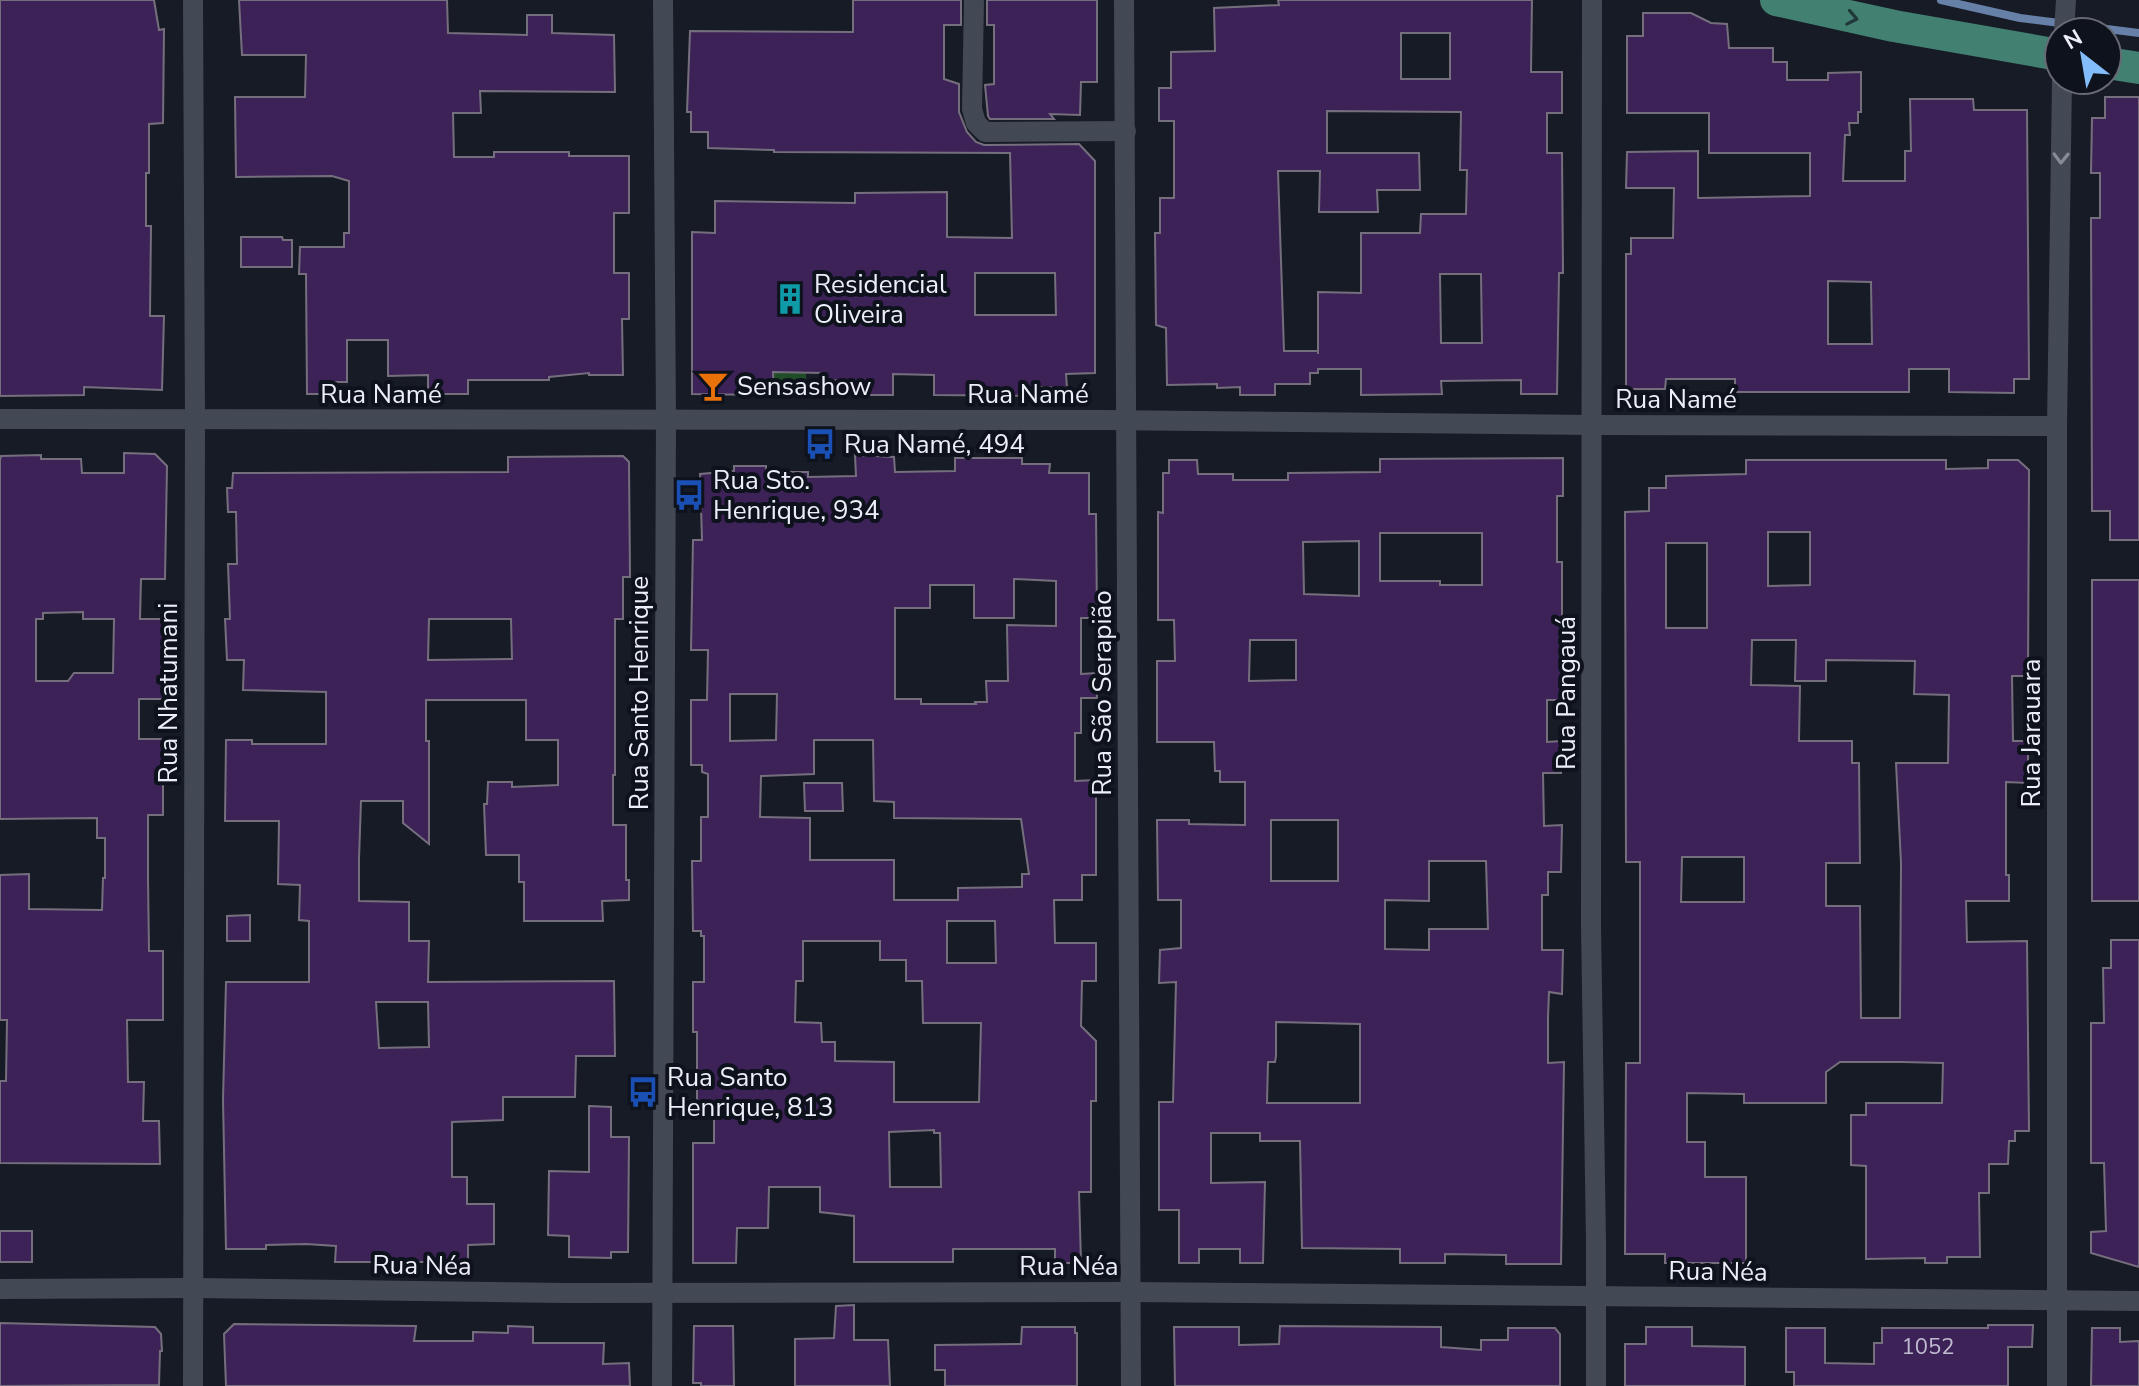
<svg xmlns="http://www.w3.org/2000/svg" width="2139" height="1386" font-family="'Nunito Sans',sans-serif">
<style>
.green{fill:#1e4d27}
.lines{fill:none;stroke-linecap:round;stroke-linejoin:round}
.stream{stroke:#6680a7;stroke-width:8}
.building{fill:#3d2258;stroke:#756f7d;stroke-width:2;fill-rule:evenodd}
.minor{stroke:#434855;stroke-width:20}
.primary{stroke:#428071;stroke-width:32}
.oneway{stroke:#20383a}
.oneway2{stroke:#878b96}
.labels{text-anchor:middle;stroke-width:8;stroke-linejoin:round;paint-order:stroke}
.number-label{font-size:22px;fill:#c0bccf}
.poi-label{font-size:26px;fill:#eceff7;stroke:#0e121c;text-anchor:start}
.street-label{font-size:26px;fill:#eceff7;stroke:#0e121c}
</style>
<rect width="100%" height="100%" fill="#171b26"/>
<path class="green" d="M773,372L806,373L807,395H774Z"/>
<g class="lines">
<path class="stream" d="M1941,0L2020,18L2139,33"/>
</g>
<g class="building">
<path d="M0,0H154L159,30L164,29L163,123L149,124V173H146V226H151L150,316H164L162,390L84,387V395L0,396Z"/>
<path d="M239,0H447L448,33L527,35V15H552V33L614,35L615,92L480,91L481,113H453L454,157H494V152H569V156H629V213H614V273H629V319H622L623,375H589V373L549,377V380H468V394H428V375L388,376V340H347V382H327V394H307L306,274H299L300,247H344V233H349V181L332,176L236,177L235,97H305L306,55H242Z"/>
<path d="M853,0H961V25H944V79L959,84V112L967,132L976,142L984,145L1079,144L1095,161V373L1066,374L1067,388L1037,387V396L934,395V375L893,374V395H853V381L823,380V373L773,372L774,395L692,394V232L715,233V201L855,203V193L947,192V237L1012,238L1010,153L774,152V150L708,148V132H691V112H687L690,31L853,32ZM975,273H1055L1056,315H975Z"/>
<path d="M987,0H1097V82H1081L1080,115L1050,114L1054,119H990L988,116L985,85L994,84V25H987Z"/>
<path d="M1278,0H1532L1531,72H1562V113H1547V153H1562L1563,273H1559L1557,394H1521V380L1441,381L1442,394L1361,395V369H1318V373H1310V384H1275V395H1240V387L1217,388V384L1167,385L1166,328L1156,325L1155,233H1160V198H1174V121H1159V88H1171V52L1215,51L1214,8L1279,5ZM1401,33H1450V79H1401ZM1327,111L1461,112L1460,170H1467L1466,214H1421L1420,233H1361V293L1318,292V354V351H1284L1278,171H1320L1319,212H1378L1377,190H1420L1419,153H1327ZM1440,274H1481L1482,343H1441Z"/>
<path d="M1643,13H1691L1711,23L1727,24L1729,48H1773V62H1787V80H1828V73L1861,72V112H1858V123H1849L1850,135H1845L1843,181H1905V151H1911L1910,99H1973L1974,110H2027L2029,379H2014V393L1949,392V369H1909V392H1735V379H1666L1665,389H1626V254H1631V238H1673L1674,188H1626L1627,152L1698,151V198L1810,196V153H1709V113H1627V36H1643ZM1828,281L1871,282L1872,344H1828Z"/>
<path d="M2105,97H2139V540H2110V511H2092L2091,218H2100V173H2091L2092,118H2105Z"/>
<path d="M241,237H282L283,240H292V267H241Z"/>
<path d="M124,453L155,454L167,466L165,579H141L140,619H166L165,699H139V739H163V815H148V878L149,951H163V1020H127L128,1082H144L143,1121H159L160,1164L0,1163V1081H6L7,1020H0V875L29,874V909L102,910L103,878H105V838H97V818L0,819V460L1,456L41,455V459H81L82,473H124ZM83,612V619H114L113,673H74L68,681H36V619H43V613Z"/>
<path d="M855,455L894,457L895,472L955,471V458H1022V464H1050L1049,473H1089V514H1096L1097,618H1081V674L1096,673L1097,698H1081V733H1075V781L1096,780V875H1082V900H1054L1055,943H1096V981H1082L1081,1026L1096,1041V1101H1091V1192H1079L1081,1263H1055V1249H953V1262H854V1216L820,1212V1187H769L768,1228H737L736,1263H693V1143H714V1102H697V1032H693V982H704V936H701V931H693L692,861H701V817H708V774L702,772V765H691V700H707L708,650H691L693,540H702L700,474L734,471V466H766V472H808V477L856,476ZM1014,579L1056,581V626L1007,625L1008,681H986L987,702H975L976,704H921V699H895V608H930V585H974V618H1014ZM730,694H777L776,740L730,741ZM814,740H873L874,801L894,802V818L1021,819L1029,874H1022V887L958,888V900H894V860H810V818L760,817L761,776L814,774ZM947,921H995L996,963H947ZM803,941H880V960H906V981H922L923,1023H981L979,1102H894V1062L835,1061V1042H822L821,1023L795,1022L796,981H803ZM934,1130V1133H940L941,1187H890L889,1132Z"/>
<path d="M623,456L629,462L630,577H623V619H615V775H613V825H626V880H629V900L602,901L603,921H524V882H519V855H486L484,804H487L488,782H512V787L558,785V740H526V700H426V741H429V844L403,823V801H361L359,859V901L409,902V941H429L428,982L614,981L615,1056H576L575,1097H503V1120L452,1122V1177H467V1204H494V1244L468,1245V1262H335L336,1246L306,1244L266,1245V1249H226L223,1100L226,982H309V921L299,920L300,885L278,884L279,821H225L226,740H252V744H326V692L243,690L244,660H227L225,619H230L228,564H237L236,512H228L227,488H232L233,473L508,472V457ZM429,619H511L512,659L428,660ZM376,1002H428L429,1047L379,1048Z"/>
<path d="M1563,458V496H1557V562H1562V700H1547V742L1561,741V773H1543L1544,826L1562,825L1561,872H1548V895H1542V950H1563L1562,994L1549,992L1548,1017V1063L1564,1062L1561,1264H1506V1255L1445,1254V1263H1400V1249L1302,1248L1300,1141H1260V1133H1211V1183L1265,1182L1263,1263H1240V1249H1199V1263H1179V1210H1159V1102H1173L1176,982L1159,983L1160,950L1181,948V900H1158L1157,820H1189V824L1245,825V782H1220V771H1215L1214,742H1157V661H1175L1174,620H1158V512L1163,513V473H1169V460H1197L1198,474H1233V480H1288V473L1380,472V459ZM1380,533H1482V585H1440V581H1380ZM1359,541V596L1304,594L1303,542ZM1250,640H1296V680L1249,681ZM1271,820H1338V881H1271ZM1429,861H1486L1488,929H1429V950L1385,949V900L1429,901ZM1276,1022L1360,1024V1103H1267L1268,1062H1275L1276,1056Z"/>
<path d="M1746,460H1946V469L1988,468V460H2018L2029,470L2028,676H2012L2013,741H2028V783L2006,782V875H2009V901H1966L1967,942L2027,941L2029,1131H2015V1141H2009L2008,1164H1989V1193H1979L1980,1257H1947V1263H1925V1258L1866,1259V1166L1851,1165V1115H1866V1103H1942L1943,1063L1902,1062H1840L1826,1072V1103H1744V1094L1687,1093V1142H1705V1177H1746V1263H1665V1254H1625L1626,1063H1640V862H1626L1625,512L1649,511V488H1666V476L1746,474ZM1768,532H1810V585L1768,586ZM1666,543H1707V628H1666ZM1752,640H1796L1795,681H1826V660L1915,661L1914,694L1949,695L1948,763H1896L1901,863L1900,1018H1861L1860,906H1826V863H1860L1859,763H1852V741H1799L1800,686L1751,685ZM1682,857H1744V902H1681Z"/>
<rect x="2092" y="580" width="47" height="321"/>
<path d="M804,783H842L843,811H805Z"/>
<path d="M250,915V941H227V916Z"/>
<path d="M2111,940H2139V1267L2091,1253V1232L2106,1231L2104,1163H2091V1023H2104L2103,968H2111Z"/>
<path d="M589,1106L611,1107V1137H629L628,1252H611V1258L569,1257V1236L548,1235L549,1171L589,1172Z"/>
<rect x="0" y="1231" width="32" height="31"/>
<path d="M854,1305V1340H888L890,1386H795V1339L834,1338L836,1306Z"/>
<path d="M0,1323L155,1327L161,1334L162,1351H160L159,1385L0,1386Z"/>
<path d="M234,1324L416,1326L414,1341H473V1332L508,1333V1326L533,1327V1343H604L603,1364L629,1363L630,1386H226L224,1334Z"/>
<path d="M1988,1325H2033L2032,1347H2008V1386H1794V1372H1786V1328H1825V1363L1874,1364V1343H1882V1328H1988Z"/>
<path d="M694,1326H733L734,1386H701V1383H693Z"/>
<path d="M1280,1326L1441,1327V1347L1481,1350V1340H1508V1328H1555L1560,1334V1386H1175L1174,1327H1239V1345L1279,1344Z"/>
<path d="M1022,1327H1075V1333H1077V1386H945V1370H935V1345L1021,1344Z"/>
<path d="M1646,1327H1692V1346L1745,1347V1386H1625V1344H1646Z"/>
<path d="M2092,1328H2120V1342L2139,1341V1386H2091Z"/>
</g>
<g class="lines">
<g class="minor">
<path d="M974,0L972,109L976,123L985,132L1126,131"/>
<path d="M1124,0L1131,1386"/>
<path d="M1592,0L1591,926L1596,1241V1386"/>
<path d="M2064,32L2066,0"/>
<path d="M0,419L1101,420L1593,425L2057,426"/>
<path d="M0,1289L193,1288L565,1293L1131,1292L2139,1301"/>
<path d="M193,1386L195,419L193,0"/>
<path d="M662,1386L666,420L663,0"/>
<path d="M2057,1386V426L2062,80"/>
</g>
<g class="primary">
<path d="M1776,0L1894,26L2059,55"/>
<path d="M2107,63L2139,68"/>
</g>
</g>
<defs><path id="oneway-chevron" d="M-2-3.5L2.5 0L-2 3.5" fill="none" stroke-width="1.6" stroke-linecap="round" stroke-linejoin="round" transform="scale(2)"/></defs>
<use class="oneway" href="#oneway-chevron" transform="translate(1852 18) rotate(11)"/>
<use class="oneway2" href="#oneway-chevron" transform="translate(2061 158) rotate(91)"/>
<defs>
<symbol id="building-bare" viewBox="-9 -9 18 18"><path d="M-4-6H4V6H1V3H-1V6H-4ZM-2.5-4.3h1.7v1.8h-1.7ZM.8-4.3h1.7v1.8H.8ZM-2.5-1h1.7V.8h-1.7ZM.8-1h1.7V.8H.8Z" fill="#0f9aa8" stroke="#0e121c" stroke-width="2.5" paint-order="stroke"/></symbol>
<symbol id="bar-bare" viewBox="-9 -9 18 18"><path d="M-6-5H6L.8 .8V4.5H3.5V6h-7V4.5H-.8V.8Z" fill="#e8710a" stroke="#0e121c" stroke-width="2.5" paint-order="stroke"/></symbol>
<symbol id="bus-bare" viewBox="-9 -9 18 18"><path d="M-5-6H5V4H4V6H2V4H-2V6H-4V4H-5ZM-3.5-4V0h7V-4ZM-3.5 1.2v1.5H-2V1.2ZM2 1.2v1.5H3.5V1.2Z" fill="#1a4fb4" stroke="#0e121c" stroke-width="2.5" paint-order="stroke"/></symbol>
</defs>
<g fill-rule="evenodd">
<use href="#building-bare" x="768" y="277" width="44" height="44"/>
<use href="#bar-bare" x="691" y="364" width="44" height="44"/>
<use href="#bus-bare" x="798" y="422" width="44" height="44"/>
<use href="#bus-bare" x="667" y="473" width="44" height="44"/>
<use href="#bus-bare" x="621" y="1070" width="44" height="44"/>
</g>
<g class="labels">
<g class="number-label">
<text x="1928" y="1354">1052</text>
</g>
<g class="poi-label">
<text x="814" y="293">Residencial<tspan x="814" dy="30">Oliveira</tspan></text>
<text x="737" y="395">Sensashow</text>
<text x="844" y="453">Rua Namé, 494</text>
<text x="713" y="489">Rua Sto.<tspan x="713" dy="30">Henrique, 934</tspan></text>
<text x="667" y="1086">Rua Santo<tspan x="667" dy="30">Henrique, 813</tspan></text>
</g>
<g class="street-label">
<text x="381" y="403">Rua Namé</text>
<text x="1028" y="403">Rua Namé</text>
<text x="1676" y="408">Rua Namé</text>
<text transform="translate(168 693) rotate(-90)" y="9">Rua Nhatumani</text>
<text transform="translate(639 693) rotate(-90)" y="9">Rua Santo Henrique</text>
<text transform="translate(1102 693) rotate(-90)" y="9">Rua São Serapião</text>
<text transform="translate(1566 693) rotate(-90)" y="9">Rua Pangauá</text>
<text transform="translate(2031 733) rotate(-90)" y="9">Rua Jarauara</text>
<text transform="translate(422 1265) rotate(1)" y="9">Rua Néa</text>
<text x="1069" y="1275">Rua Néa</text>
<text transform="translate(1718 1271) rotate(1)" y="9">Rua Néa</text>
</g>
</g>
<g transform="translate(2083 56) rotate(329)"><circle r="38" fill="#0e121c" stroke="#676a74" stroke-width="2"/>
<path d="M0-6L14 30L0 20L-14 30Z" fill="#83bcfb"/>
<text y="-12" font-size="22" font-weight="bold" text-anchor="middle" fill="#eceff7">N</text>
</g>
</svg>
